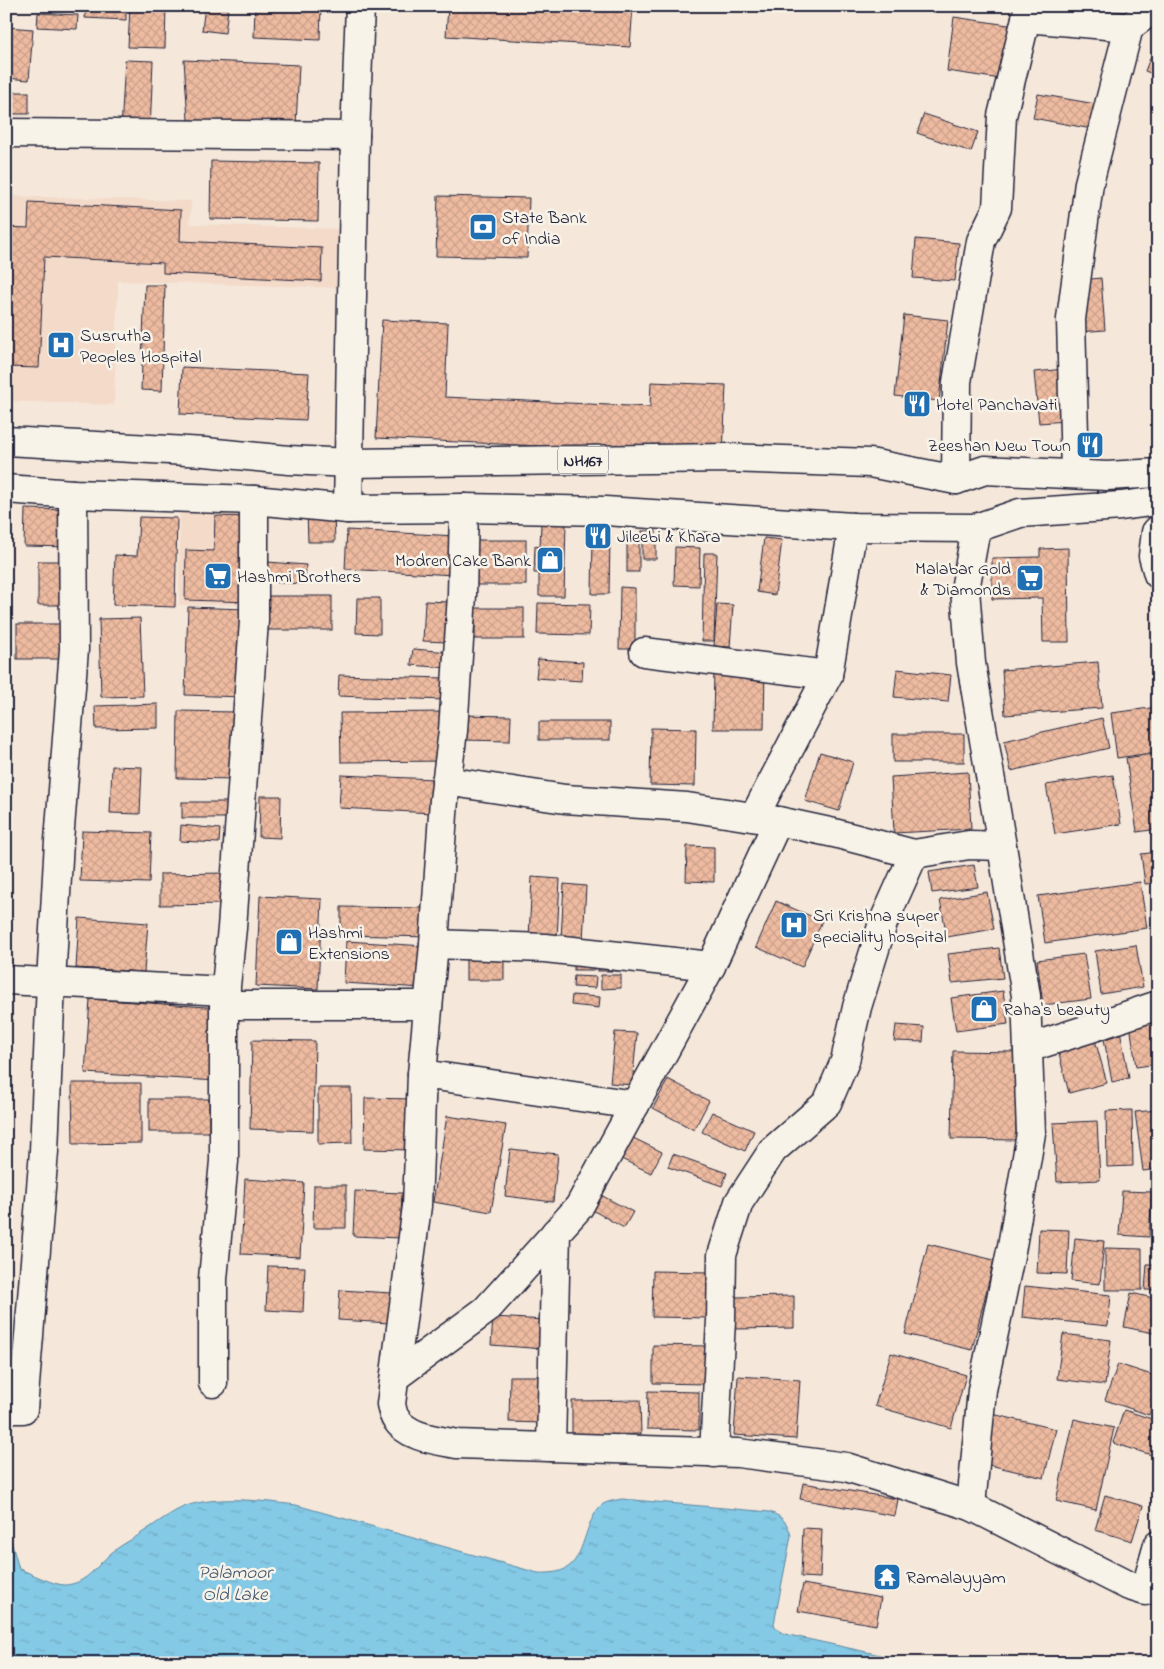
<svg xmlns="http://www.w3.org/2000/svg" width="1164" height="1669" font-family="'Indie Flower',sans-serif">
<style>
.built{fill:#f3dac9}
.water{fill:url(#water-ripples);stroke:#5d86a1}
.building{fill:url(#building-cross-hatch);stroke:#22223b}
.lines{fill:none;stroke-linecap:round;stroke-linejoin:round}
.minor-casing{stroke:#22223b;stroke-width:31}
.highway-casing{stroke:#22223b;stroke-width:31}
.minor{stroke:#f7f3e8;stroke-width:28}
.highway{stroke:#f7f3e8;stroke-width:28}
.labels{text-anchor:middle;stroke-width:5;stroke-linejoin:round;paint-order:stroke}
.shield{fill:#f7f3e8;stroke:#62616f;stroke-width:1}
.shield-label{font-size:16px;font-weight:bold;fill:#22223b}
.poi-label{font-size:18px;fill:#22223b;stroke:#f7f3e8;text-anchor:start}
.water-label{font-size:19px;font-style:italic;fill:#3f546e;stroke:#f7f3e8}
</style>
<defs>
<pattern id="water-ripples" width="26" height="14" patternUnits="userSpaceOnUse" patternTransform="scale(1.25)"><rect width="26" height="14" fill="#84c9e5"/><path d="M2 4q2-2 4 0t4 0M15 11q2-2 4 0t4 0" fill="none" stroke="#72acc5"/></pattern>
<pattern id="building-cross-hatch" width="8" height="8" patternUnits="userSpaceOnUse" patternTransform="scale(1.25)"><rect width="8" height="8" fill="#eebba0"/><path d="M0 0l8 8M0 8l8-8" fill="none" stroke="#cca08b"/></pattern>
</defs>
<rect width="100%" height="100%" fill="#f5e8da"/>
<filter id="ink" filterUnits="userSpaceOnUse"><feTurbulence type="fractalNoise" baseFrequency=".02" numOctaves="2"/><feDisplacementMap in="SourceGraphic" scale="10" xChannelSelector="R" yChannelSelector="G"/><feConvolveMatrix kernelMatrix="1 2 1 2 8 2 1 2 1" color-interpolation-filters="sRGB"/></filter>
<g filter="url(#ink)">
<g class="built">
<path d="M6,196L191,201L190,224L343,229L342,288L118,281L114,405L6,401Z"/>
<path d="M180,503L254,504L253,605H179Z"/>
</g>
<path class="water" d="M622,1499L770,1512C783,1517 788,1523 791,1536L774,1624C777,1631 782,1633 789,1635L917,1663H6V1523L19,1569C31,1573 53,1585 65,1585C85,1584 95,1568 108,1556C118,1546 132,1540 143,1532C157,1523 171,1512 186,1506C219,1495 262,1501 296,1505L538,1573C578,1575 578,1555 590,1523C593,1517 597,1508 603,1504C609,1501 616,1500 622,1499Z"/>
<g class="building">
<path d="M86,6H126V20L85,18Z"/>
<path d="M130,6H166L165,48L128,47Z"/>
<path d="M205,6L228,9L225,33L202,30Z"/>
<path d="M255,6H321L320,40L254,37Z"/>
<path d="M448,6H633L630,47L446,36Z"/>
<rect x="911" y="6" width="25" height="4"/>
<path d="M38,13L78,15L77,29L37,27Z"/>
<path d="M954,17L1015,26L1007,80L947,71Z"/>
<path d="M6,27L33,29L29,80L6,78Z"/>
<path d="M1154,48L1158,49V76L1145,71Z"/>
<path d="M125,60L153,61L150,131L121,130Z"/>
<path d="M184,60L299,65L296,125L188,120Z"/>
<rect x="6" y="92" width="23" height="22"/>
<path d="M1038,94L1096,104L1092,129L1033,118Z"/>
<path d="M924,114L978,132L971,152L917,133Z"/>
<path d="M211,161L319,163L318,221L210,219Z"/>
<path d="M438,196L529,198L527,258L436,256Z"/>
<path d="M29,202L181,210L180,241L322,248L321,281L163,273V263L44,257L39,368L6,367V227L28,228Z"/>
<path d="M916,239L959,243L955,281L913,278Z"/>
<path d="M1101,278L1105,330L1078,332L1073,281Z"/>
<path d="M145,285H165L162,391L141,390Z"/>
<path d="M904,315L948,320L939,401L895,396Z"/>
<path d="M382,320L448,323L445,397L650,407L651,382L726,385L723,455L376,438Z"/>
<path d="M182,367L309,373L306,420L180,414Z"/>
<path d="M1076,368L1080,420L1039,423L1034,372Z"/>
<path d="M25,509L74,510L72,547L24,546Z"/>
<path d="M307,512H334L335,542H308Z"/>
<path d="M215,516L252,517L250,602L185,600L186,550L214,551Z"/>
<path d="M139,517L177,518L175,607L113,605L115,555L137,556Z"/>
<path d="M541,523L566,524L564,596H539V573H534L535,546L540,547Z"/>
<path d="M347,530L456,536L454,575L345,569Z"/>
<rect x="642" y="531" width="14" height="28"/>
<path d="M593,536L610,537L609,594H592Z"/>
<rect x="627" y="536" width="12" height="36"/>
<path d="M764,538L782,540L775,595L757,592Z"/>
<rect x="476" y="540" width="50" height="45"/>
<path d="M675,547L700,548L699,586L674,585Z"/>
<path d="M1068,548L1069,642H1043L1042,598L992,599V558L1040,557V549Z"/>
<path d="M704,553H717L714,641H702Z"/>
<rect x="38" y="561" width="26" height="44"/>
<path d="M268,562L306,565L305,584L266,582Z"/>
<path d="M620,587L635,588V649H619Z"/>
<rect x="267" y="596" width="65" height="34"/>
<path d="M357,598H380V634L356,633Z"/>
<path d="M425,601L449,602L447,642L423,641Z"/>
<path d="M538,603L590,604L589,635L537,634Z"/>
<path d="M717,604L733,605L730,647L714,646Z"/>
<path d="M188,607L245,609L242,697L185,695Z"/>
<rect x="475" y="608" width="49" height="31"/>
<path d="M140,618L143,696L101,697L99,619Z"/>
<rect x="17" y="624" width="44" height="35"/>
<path d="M413,649L450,652L448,668L411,665Z"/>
<path d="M538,659L583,662L582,681L536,678Z"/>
<path d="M1098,662L1102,708L1005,715L1002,670Z"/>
<path d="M714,667H765L764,729H713Z"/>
<path d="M897,669L951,675L948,702L894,697Z"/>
<path d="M339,675L445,678L444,700L338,696Z"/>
<path d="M158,704V728L96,729L95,706Z"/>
<path d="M1158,707V752L1117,758L1111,713Z"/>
<path d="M178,711L236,712L235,779L177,778Z"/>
<path d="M448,712V761L341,762L340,713Z"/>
<path d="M462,715L511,716L510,741L462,740Z"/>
<path d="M1102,718L1109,748L1011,771L1004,741Z"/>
<rect x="539" y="722" width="71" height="18"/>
<path d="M651,728L696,729L695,786L650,785Z"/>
<rect x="893" y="734" width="71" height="28"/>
<path d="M820,752L853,762L839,811L805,801Z"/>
<path d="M1158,753V829L1137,832L1126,758Z"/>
<path d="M112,766L142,767L140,814L110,813Z"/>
<path d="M968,772L971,829L894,833L891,777Z"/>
<path d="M341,775L434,779L432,813L339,808Z"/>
<path d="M1113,775L1121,824L1055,834L1046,785Z"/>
<path d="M260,796H281L280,838L259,837Z"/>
<rect x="182" y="802" width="47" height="16"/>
<path d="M181,825L220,829L219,843L180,841Z"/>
<path d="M82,831L151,833L149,883L80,881Z"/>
<path d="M687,846L714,847V882L686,881Z"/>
<path d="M1158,852V883L1145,884L1141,854Z"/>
<path d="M974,865L978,887L932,893L929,872Z"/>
<path d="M227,873V904L160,905V874Z"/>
<path d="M532,877L560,879L557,939L529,937Z"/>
<path d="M1140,882L1147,928L1045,943L1038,896Z"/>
<path d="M564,884L586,886L583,941L561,939Z"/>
<path d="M987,892L994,929L947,937L940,900Z"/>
<path d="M260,896L322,899L318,989L256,986Z"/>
<path d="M776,901L822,921L802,967L756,947Z"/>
<path d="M341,907L432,908V937L341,935Z"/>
<path d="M79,918L148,923L144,972L76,968Z"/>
<path d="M346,941L425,946L423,988L344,983Z"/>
<path d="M1136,945L1143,987L1101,994L1095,951Z"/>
<path d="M999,948L1003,978L952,983L948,954Z"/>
<rect x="466" y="952" width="38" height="28"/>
<path d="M1084,954L1091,999L1043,1005L1037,960Z"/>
<rect x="574" y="960" width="20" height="10"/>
<rect x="598" y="963" width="21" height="8"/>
<path d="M601,975H621V988L601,989Z"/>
<path d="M574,976L596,977L595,988L573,987Z"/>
<path d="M1003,991L1008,1024L956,1031L951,998Z"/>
<path d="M572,995L600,997L599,1008L571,1005Z"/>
<path d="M90,999L221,1008L217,1081L85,1073Z"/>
<path d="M1152,1020L1158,1064L1136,1067L1130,1024Z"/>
<path d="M896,1025L924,1027L923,1042L894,1041Z"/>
<path d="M1119,1025L1129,1078L1112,1082L1102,1028Z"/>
<path d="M1092,1029L1107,1083L1069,1093L1055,1039Z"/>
<path d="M615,1032L637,1033L632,1085L610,1083Z"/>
<path d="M252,1040L315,1041L313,1131L250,1129Z"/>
<path d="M953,1051L1016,1052V1140L951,1139Z"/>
<path d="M668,1079L709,1101L694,1130L653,1108Z"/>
<path d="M72,1083H141V1143L73,1144Z"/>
<path d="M318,1088H351L352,1143L318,1144Z"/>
<path d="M365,1098L413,1099L412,1150L364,1149Z"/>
<rect x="149" y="1099" width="60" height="33"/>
<path d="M1132,1110L1133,1166L1107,1167L1106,1111Z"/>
<path d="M1158,1110V1169L1143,1171L1135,1112Z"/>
<path d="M712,1112L754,1131L745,1151L702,1132Z"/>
<path d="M447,1116L506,1125L491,1212L433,1202Z"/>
<path d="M1097,1121L1100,1180L1057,1182L1053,1123Z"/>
<path d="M625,1134L662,1152L651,1173L615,1156Z"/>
<path d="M510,1149L558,1154L553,1202L505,1196Z"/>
<path d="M673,1154L727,1173L722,1186L668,1167Z"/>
<path d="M245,1179L304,1183L300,1257L241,1254Z"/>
<path d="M314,1185H346V1228H313Z"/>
<path d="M355,1191L402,1193L400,1238L353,1236Z"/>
<path d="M1122,1191L1152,1192L1149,1237L1119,1235Z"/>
<path d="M595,1192L633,1212L624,1228L587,1207Z"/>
<path d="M1039,1229L1069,1230L1067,1274L1037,1273Z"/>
<path d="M1075,1238L1104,1241L1100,1284L1071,1281Z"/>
<path d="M928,1244L994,1260L972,1350L905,1334Z"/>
<path d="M1105,1248L1142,1249V1290H1105Z"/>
<path d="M1147,1264H1158V1290H1145Z"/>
<path d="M268,1266L305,1267L303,1312L266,1310Z"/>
<path d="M653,1271L710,1272L709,1318L652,1317Z"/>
<path d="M1025,1286L1111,1295L1108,1326L1022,1317Z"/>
<path d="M340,1290L392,1293L390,1323L338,1320Z"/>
<path d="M1131,1293L1158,1299V1334L1124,1327Z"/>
<path d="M794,1296V1328L735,1329L734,1297Z"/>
<path d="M493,1317L546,1320L544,1349L491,1345Z"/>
<path d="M1063,1334L1111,1340L1105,1385L1057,1379Z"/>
<path d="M653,1345L708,1346L707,1384L653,1383Z"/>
<path d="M891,1353L966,1375L951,1428L875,1406Z"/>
<path d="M1118,1364L1158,1377V1391L1149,1415L1105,1400Z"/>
<path d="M510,1376H543L542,1423L509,1422Z"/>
<path d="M738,1376L800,1380L796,1439L734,1435Z"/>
<path d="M648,1391L699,1392V1430L647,1429Z"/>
<path d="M640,1400L641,1434L572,1436V1401Z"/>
<path d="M1124,1410L1158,1421V1457L1113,1443Z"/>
<path d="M988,1413L1056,1429L1044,1478L977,1462Z"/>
<path d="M1074,1419L1114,1428L1096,1510L1056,1501Z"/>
<path d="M803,1483L898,1499L895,1516L800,1499Z"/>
<path d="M1105,1495L1143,1506L1132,1541L1095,1530Z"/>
<path d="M803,1528L822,1529L820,1578L801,1577Z"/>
<path d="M803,1584L881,1598L876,1625L798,1611Z"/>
</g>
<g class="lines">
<defs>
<g id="minor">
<path d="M1026,18L1129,27L1157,6"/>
<path d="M6,133L355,136"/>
<path d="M1075,473L1071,319L1089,183L1129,27"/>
<path d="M956,480L957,382L981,241L997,208L1002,116L1029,6"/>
<path d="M464,508L462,595L453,731L444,800L434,944L422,1074L417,1206L391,1404C392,1409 393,1415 396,1419C408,1438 438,1440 457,1444L738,1453L846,1467L971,1506L1129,1586L1145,1591L1158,1545"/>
<path d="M348,509L355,136L360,6"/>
<path d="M1158,530L1156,532L1153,556L1158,574"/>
<path d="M644,652L828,675"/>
<path d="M446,781L565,799L687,807L778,821"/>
<path d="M754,817L828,675L853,527"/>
<path d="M434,944L545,948L711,966"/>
<path d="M6,980L226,991"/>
<path d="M224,1005H428"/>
<path d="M1028,1048L1088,1029L1158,1005"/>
<path d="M422,1074L635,1105"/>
<path d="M395,1377L486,1310L579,1207L711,966L778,821L834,833L914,854L969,845L1002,846L971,663L965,590L976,528"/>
<path d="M213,1383V1279L224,1161V1005L232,928L254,621V500"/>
<path d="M6,1409H23L44,1151L51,982L59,841L74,649L73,494"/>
<path d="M551,1447L556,1232"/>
<path d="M714,1453L721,1320L722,1255L739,1202L773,1150L827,1103L845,1061L857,1007L883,923L914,854"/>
<path d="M971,1506L982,1390L1012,1246L1031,1133L1026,996L1002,846"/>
</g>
<g id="highway">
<path d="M6,441L205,452L289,460L349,463L728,458L870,463L956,480L985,470L1107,476L1158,473"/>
<path d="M6,489L73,494L254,500L348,509L464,508L605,511L853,527L976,528L1020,513L1121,506L1158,501"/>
</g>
</defs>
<use href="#minor" class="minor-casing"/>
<use href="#highway" class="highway-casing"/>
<use href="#minor" class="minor"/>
<use href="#highway" class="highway"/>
</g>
</g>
<defs>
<symbol id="bank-square" viewBox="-11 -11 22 22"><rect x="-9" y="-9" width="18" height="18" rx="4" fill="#1f6fb2" stroke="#f7f3e8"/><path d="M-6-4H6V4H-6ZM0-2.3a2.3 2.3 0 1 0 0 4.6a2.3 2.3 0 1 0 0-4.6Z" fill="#fff"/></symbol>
<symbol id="hospital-square" viewBox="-11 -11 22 22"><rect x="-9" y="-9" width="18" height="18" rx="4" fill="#1f6fb2" stroke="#f7f3e8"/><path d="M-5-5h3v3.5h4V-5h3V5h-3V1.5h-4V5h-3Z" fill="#fff"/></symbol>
<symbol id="restaurant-square" viewBox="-11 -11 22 22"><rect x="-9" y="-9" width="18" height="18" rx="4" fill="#1f6fb2" stroke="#f7f3e8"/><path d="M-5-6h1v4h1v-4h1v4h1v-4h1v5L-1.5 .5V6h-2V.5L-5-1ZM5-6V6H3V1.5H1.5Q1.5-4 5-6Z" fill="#fff"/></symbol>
<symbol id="shop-square" viewBox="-11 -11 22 22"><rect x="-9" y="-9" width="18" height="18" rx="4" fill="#1f6fb2" stroke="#f7f3e8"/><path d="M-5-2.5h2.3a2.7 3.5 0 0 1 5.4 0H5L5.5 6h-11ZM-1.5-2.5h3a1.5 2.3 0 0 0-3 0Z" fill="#fff"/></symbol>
<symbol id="supermarket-square" viewBox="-11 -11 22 22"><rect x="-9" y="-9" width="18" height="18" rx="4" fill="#1f6fb2" stroke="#f7f3e8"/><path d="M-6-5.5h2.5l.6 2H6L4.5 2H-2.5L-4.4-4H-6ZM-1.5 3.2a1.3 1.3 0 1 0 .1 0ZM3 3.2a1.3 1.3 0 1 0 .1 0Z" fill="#fff"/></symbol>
<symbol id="temple-square" viewBox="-11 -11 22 22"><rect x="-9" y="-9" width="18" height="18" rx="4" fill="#1f6fb2" stroke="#f7f3e8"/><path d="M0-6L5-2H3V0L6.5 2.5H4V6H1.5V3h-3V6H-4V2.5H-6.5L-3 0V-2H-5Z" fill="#fff"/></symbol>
</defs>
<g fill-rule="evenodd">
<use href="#bank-square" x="467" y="211" width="32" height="32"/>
<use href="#hospital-square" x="45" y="329" width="32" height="32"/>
<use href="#restaurant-square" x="901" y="388" width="32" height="32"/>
<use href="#restaurant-square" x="1074" y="429" width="32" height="32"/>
<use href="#restaurant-square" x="582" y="520" width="32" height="32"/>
<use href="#shop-square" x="534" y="544" width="32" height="32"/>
<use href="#supermarket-square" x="202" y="560" width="32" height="32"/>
<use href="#supermarket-square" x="1014" y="562" width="32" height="32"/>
<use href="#hospital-square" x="778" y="909" width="32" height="32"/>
<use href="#shop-square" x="273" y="926" width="32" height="32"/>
<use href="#shop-square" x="968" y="993" width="32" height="32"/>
<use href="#temple-square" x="871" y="1561" width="32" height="32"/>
</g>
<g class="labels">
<rect class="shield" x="558" y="446.5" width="50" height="27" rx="4"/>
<g class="shield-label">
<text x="583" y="466">NH167</text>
</g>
<g class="poi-label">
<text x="502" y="223">State Bank<tspan x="502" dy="21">of India</tspan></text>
<text x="80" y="341">Susrutha<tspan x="80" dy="21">Peoples Hospital</tspan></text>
<text x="936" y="410">Hotel Panchavati</text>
<text x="1071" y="451" text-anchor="end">Zeeshan New Town</text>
<text x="617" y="542">Jileebi &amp; Khara</text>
<text x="531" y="566" text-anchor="end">Modren Cake Bank</text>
<text x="1011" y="574" text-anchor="end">Malabar Gold<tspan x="1011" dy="21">&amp; Diamonds</tspan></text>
<text x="237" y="582">Hashmi Brothers</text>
<text x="813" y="921">Sri Krishna super<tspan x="813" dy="21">speciality hospital</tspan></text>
<text x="308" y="938">Hashmi<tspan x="308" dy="21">Extensions</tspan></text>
<text x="1003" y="1015">Raha's beauty</text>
<text x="906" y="1583">Ramalayyam</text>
</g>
<g class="water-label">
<text x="235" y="1578">Palamoor<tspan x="235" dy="22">Old Lake</tspan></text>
</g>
</g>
<rect width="1164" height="1669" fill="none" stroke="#f7f3e8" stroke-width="25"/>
<rect x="12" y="12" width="1139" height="1644" fill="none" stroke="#22223b" stroke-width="2" filter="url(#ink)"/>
</svg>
